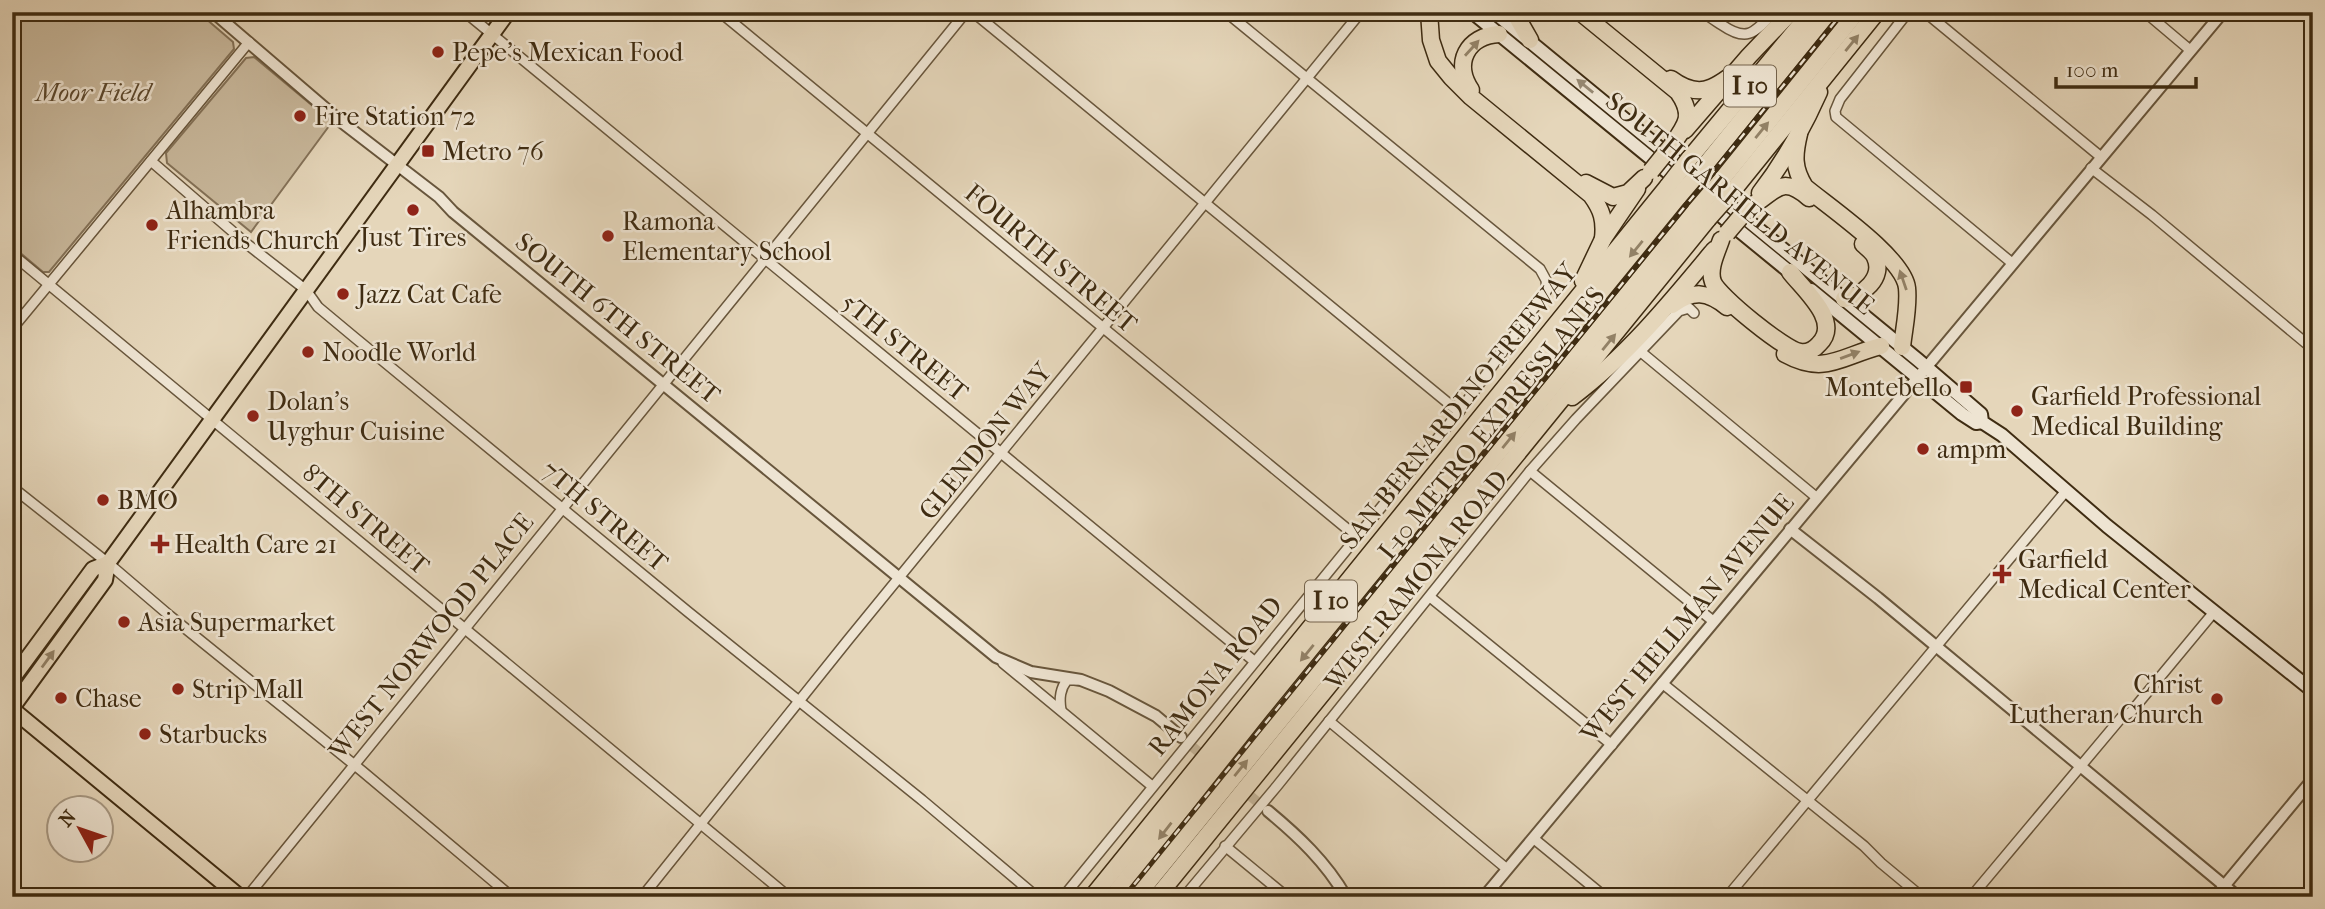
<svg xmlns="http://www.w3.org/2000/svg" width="2325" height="909" font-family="'IM FELL French Canon',serif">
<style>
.green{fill:#c9b99d;stroke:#847258;stroke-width:2}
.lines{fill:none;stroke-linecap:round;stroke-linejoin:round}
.tertiary-tunnel{stroke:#c4b498;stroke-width:10;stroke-dasharray:10 5;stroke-linecap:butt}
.minor-casing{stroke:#68563c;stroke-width:12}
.tertiary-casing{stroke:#68563c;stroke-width:14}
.secondary-casing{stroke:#3f2c12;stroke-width:16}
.primary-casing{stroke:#3f2c12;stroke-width:18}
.motorway-casing{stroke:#3f2c12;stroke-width:19}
.minor{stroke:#eee4d2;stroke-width:9}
.tertiary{stroke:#eee4d2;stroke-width:10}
.secondary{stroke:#eee4d2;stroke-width:12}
.primary{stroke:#e5d6ba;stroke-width:14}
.motorway{stroke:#e5d6ba;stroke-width:16}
.rail-casing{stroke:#3f2c12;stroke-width:5}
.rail{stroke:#eee4d2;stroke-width:2.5;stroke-dasharray:8;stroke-linecap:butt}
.motorway-bridge-casing{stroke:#3f2c12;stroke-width:19;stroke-linecap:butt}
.motorway-bridge{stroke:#e5d6ba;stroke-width:16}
.oneway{fill:#928166}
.oneway2{fill:#968872}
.poi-dot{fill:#8f2418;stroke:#eee4d2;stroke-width:2.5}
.labels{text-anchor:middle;stroke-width:5;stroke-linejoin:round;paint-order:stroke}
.shield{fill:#eee4d2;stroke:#74634c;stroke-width:2}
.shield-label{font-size:24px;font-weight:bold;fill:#3f2c12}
.poi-label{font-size:26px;fill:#3f2c12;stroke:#eee4d2;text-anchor:start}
.park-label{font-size:26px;font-style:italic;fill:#5b482e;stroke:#eee4d2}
.street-label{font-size:26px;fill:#3f2c12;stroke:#eee4d2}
</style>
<rect width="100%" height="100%" fill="#e5d6ba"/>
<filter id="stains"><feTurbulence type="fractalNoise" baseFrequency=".00286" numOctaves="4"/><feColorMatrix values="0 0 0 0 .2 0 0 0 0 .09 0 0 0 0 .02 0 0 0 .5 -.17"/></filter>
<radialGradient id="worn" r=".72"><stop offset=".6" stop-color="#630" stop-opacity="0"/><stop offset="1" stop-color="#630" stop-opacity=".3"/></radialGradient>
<g class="green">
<path d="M12,12H198L233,42L234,49L49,272H43L12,246Z"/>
<path d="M254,57L332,122L251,232L167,163L166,153L246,58Z"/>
</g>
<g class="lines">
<path class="tertiary-tunnel" d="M1181,737L1268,811"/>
<defs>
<g id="minor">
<path d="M465,12L1254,661"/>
<path d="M720,12L1357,537"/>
<path d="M973,12L1459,412"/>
<path d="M1703,12C1709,17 1716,21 1722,25C1748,43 1755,32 1774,12"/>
<path d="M1908,12L1840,99L1835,111L1836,117L2012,263"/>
<path d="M1925,12L2101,157"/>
<path d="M2145,12L2190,50"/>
<path d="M2306,12L2313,18"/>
<path d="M151,161L247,244L306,290L318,307L354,337L687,611L922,800L1037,897"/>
<path d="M2091,168L2152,215L2313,349"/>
<path d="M12,254L789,897"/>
<path d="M12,329L249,42"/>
<path d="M1641,352L1816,497"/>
<path d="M1530,471L1713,621"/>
<path d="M12,487L108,563L170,616L362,771L512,897"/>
<path d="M1430,597L1612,745"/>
<path d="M1003,663L1152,786"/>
<path d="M1662,683L1864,846L1881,863L1922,897"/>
<path d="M1061,710C1059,698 1060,689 1067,680H1076"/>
<path d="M1329,721L1507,869"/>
<path d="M1533,838L1605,897"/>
<path d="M1225,846L1287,897"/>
<path d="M247,897L966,12"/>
<path d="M642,897L848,640L1361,12"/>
<path d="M1063,897L1459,412L1547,290L1546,280L1540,269L1226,12"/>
<path d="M1184,897L1277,786L1530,471L1576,419L1679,311L1689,308L1694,313"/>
<path d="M1727,897L2066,491"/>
<path d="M1971,897L2121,718L2131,712L2214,612"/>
</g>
<g id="tertiary">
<path d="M213,12L339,120L439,197L453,212L996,657L1031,672L1081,680L1109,691L1156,716L1181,737"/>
<path d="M1790,529L1878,598L2238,897"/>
<path d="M1268,811C1298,836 1326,862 1346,897"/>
<path d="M1484,897L2223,12"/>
<path d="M2215,897L2313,779"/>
</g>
<g id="secondary">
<path d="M1472,12L1797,278"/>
<path d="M1494,12L1918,360L1981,414L1982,422L2002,435L2107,526L2313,691"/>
<path d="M1811,290L1962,414L1976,423L1982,422"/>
</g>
<g id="primary">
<path d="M12,679L93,569L108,563"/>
<path d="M12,708L105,580L108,563L508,12"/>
<path d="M12,709L240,897"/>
</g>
<g id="motorway">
<path d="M1429,12L1431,40L1438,61L1451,77L1471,97L1591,195C1602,210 1605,220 1603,239"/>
<path d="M1514,12L1530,40"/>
<path d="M1580,12L1678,92C1694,115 1687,124 1672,145"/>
<path d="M1671,79C1698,99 1713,90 1737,71"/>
<path d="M1471,90C1453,63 1467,36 1499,34"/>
<path d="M1685,130L1749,56L1791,12"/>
<path d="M1799,134C1794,155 1793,168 1805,187C1829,207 1904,258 1907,288C1909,307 1904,328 1902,347"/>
<path d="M1689,159L1811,12"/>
<path d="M1702,169L1829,12"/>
<path d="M1586,183L1613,197L1628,193L1644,178"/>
<path d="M1719,183L1857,12"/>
<path d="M1731,193L1877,12"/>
<path d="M1760,193C1784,162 1803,128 1819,92"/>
<path d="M1749,207C1774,195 1779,172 1809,198"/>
<path d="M1721,240C1717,252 1708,269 1713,282C1718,296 1785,350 1800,352C1808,353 1814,350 1819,344C1842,322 1804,290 1790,272"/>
<path d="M1583,281L1603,239L1637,189"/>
<path d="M1844,299C1862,296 1885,278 1875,257C1873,252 1867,248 1863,244"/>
<path d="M1672,305C1693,290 1707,291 1727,307"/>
<path d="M1785,354C1825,376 1841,356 1881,346"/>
<path d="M1572,397C1626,357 1671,302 1714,250"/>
<path d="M1092,897L1668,186"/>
<path d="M1112,897L1259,712L1679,196"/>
<path d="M1136,897L1696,210"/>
<path d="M1157,897L1708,219"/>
</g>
</defs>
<use href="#minor" class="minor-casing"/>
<use href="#tertiary" class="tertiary-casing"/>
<use href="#secondary" class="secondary-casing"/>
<use href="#primary" class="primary-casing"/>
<use href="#motorway" class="motorway-casing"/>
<use href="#minor" class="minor"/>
<use href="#tertiary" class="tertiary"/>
<use href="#secondary" class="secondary"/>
<use href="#primary" class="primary"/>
<use href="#motorway" class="motorway"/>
<defs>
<path id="rail" d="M1124,897L1843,12"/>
</defs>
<use href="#rail" class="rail-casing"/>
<use href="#rail" class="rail"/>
<defs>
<g id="motorway-bridge">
<path d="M1651,171L1672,145"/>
<path d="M1668,186L1689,159"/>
<path d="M1679,196L1702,169"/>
<path d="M1696,210L1719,183"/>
<path d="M1708,219L1731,193"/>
<path d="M1727,233L1749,207"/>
</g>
</defs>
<use href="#motorway-bridge" class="motorway-bridge-casing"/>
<use href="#motorway-bridge" class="motorway-bridge"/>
</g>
<defs><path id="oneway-solid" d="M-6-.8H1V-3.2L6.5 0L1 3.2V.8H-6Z" transform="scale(1.75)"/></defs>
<g class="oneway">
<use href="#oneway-solid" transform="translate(1852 43) rotate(-51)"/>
<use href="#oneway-solid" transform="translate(1472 48) rotate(-48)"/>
<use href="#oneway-solid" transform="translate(1762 130) rotate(-51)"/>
<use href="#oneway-solid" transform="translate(1636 249) rotate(129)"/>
<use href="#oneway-solid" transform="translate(1903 280) rotate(-109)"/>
<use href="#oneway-solid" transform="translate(1609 342) rotate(-51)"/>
<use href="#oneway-solid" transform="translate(1850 355) rotate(-20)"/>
<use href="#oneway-solid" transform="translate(1509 440) rotate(-51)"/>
<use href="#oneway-solid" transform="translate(1307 653) rotate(129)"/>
<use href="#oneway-solid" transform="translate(48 659) rotate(-54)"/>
<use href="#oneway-solid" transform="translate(1241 768) rotate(-51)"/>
<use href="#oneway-solid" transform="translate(1165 831) rotate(128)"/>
</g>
<use class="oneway2" href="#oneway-solid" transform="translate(1585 86) rotate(-141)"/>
<g class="poi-dot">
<circle cx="438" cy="52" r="7"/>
<circle cx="300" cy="116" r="7"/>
<rect x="421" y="144" width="14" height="14" rx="3.5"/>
<circle cx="413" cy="210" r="7"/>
<circle cx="152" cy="225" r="7"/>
<circle cx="608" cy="236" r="7"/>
<circle cx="343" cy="294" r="7"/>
<circle cx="308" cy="352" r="7"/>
<rect x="1959" y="380" width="14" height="14" rx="3.5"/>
<circle cx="2017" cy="411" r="7"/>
<circle cx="253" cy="416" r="7"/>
<circle cx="1923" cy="449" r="7"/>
<circle cx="103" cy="500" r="7"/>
<path d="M156.5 533.5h7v7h7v7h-7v7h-7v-7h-7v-7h7z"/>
<path d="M1998.5 563.5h7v7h7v7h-7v7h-7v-7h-7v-7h7z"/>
<circle cx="124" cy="622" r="7"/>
<circle cx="178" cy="689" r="7"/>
<circle cx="61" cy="698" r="7"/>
<circle cx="2217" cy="699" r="7"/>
<circle cx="145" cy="734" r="7"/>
</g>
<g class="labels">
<g class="shield">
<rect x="1724" y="65.5" width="52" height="41" rx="5"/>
<rect x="1305" y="580.5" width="52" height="41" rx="5"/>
</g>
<g class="shield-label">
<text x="1750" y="94">I 10</text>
<text x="1331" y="609">I 10</text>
</g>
<g class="poi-label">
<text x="452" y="61">Pepe's Mexican Food</text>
<text x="314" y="125">Fire Station 72</text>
<text x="442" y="160">Metro 76</text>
<text x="166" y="219">Alhambra<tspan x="166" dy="30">Friends Church</tspan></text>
<text x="622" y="230">Ramona<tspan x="622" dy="30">Elementary School</tspan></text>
<text x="413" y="246" text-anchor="middle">Just Tires</text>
<text x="357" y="303">Jazz Cat Cafe</text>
<text x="322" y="361">Noodle World</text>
<text x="1952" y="396" text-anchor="end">Montebello</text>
<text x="2031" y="405">Garfield Professional<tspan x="2031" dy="30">Medical Building</tspan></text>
<text x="267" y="410">Dolan's<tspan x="267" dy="30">Uyghur Cuisine</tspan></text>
<text x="1937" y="458">ampm</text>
<text x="117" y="509">BMO</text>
<text x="174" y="553">Health Care 21</text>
<text x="2018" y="568">Garfield<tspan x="2018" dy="30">Medical Center</tspan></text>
<text x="138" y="631">Asia Supermarket</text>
<text x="2203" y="693" text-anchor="end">Christ<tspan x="2203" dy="30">Lutheran Church</tspan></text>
<text x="192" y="698">Strip Mall</text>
<text x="75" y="707">Chase</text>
<text x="159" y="743">Starbucks</text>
</g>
<g class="park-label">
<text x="93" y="101">Moor Field</text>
</g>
<g class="street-label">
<text transform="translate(1740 203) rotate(39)" y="9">SOUTH GARFIELD AVENUE</text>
<text transform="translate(1051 258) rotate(40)" y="9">FOURTH STREET</text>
<text transform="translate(618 318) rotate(39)" y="9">SOUTH 6TH STREET</text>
<text transform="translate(905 347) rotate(39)" y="9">5TH STREET</text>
<text transform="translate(1458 406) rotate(-51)" y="9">SAN BERNARDINO FREEWAY</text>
<text transform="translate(1491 423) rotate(-51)" y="9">I-10 METRO EXPRESSLANES</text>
<text transform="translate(985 441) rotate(-51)" y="9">GLENDON WAY</text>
<text transform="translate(605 516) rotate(40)" y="9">7TH STREET</text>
<text transform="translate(366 519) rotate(40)" y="9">8TH STREET</text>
<text transform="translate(1416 580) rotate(-51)" y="9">WEST RAMONA ROAD</text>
<text transform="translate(1687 618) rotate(-50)" y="9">WEST HELLMAN AVENUE</text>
<text transform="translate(431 636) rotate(-51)" y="9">WEST NORWOOD PLACE</text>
<text transform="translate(1215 676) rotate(-51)" y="9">RAMONA ROAD</text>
</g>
</g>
<rect width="2325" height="909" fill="none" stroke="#e5d6ba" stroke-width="42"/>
<rect x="14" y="14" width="2297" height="881" fill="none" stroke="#3f2c12" stroke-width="3.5"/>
<rect x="21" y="21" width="2283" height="867" fill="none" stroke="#3f2c12" stroke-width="2"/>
<g transform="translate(80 829) rotate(310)"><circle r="33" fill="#eee4d2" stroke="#a89a85" stroke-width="2"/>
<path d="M0-5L12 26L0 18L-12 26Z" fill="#8f2418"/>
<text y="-10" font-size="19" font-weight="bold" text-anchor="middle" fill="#3f2c12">N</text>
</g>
<path d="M2056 77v10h140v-10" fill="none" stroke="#3f2c12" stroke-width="3.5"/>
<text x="2066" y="77" font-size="21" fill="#3f2c12" stroke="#eee4d2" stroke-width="5" paint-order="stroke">100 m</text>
<rect width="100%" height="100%" filter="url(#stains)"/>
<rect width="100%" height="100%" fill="url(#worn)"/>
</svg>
